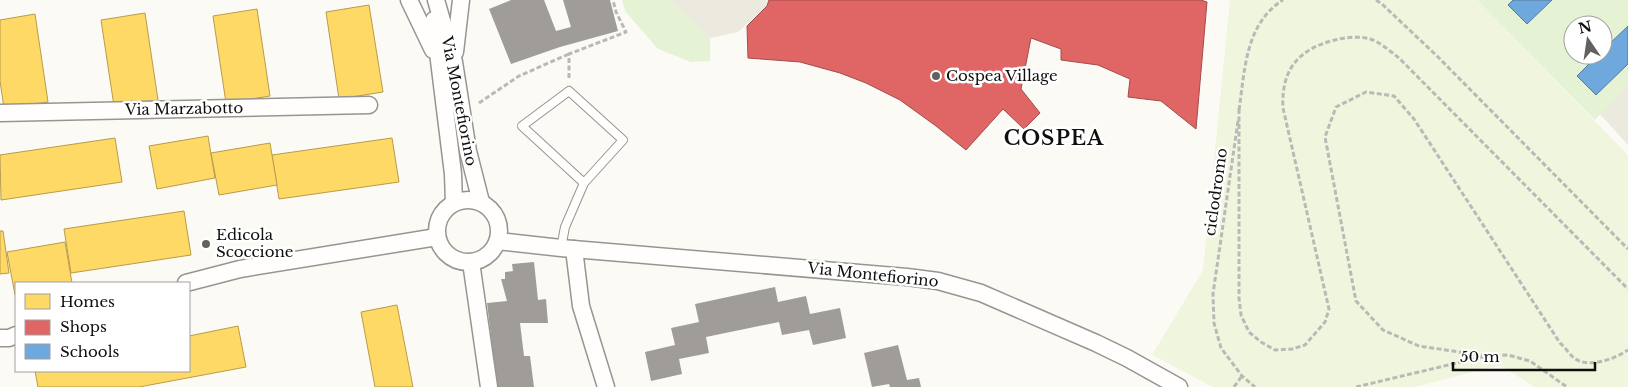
<svg xmlns="http://www.w3.org/2000/svg" width="1628" height="387" font-family="'Libre Baskerville',serif">
<style>
.green{fill:#e6f2d4}
.pitch{fill:#eff6dd}
.plaza{fill:#ece9df}
.homes{fill:#ffd966;stroke:#b79c4c}
.shops{fill:#e06666;stroke:#a14c4c}
.schools{fill:#6fa8dc;stroke:#527a9e}
.building{fill:#a09d99}
.lines{fill:none;stroke-linecap:round;stroke-linejoin:round}
.lane-casing{stroke:#969592;stroke-width:10}
.street-casing{stroke:#969592;stroke-width:19}
.path{stroke:#b9b9b8;stroke-width:3;stroke-dasharray:5 2.5;stroke-linecap:butt}
.lane{stroke:#fffefd;stroke-width:8}
.street{stroke:#fffefd;stroke-width:16}
.poi-dot{fill:#62615f;stroke:#fff;stroke-width:2}
.labels{text-anchor:middle;stroke-width:5;stroke-linejoin:round;paint-order:stroke}
.poi-label{font-size:15px;fill:#0f0f0f;stroke:#fff;text-anchor:start}
.street-label{font-size:15px;fill:#0f0f0f;stroke:#fff}
.district-label{font-size:20px;font-weight:bold;letter-spacing:1px;fill:#0f0f0f;stroke:#fff}
</style>
<rect width="100%" height="100%" fill="#fcfaf4"/>
<g class="green">
<path d="M622,0H670L710,38V61L691,62L658,49L625,11Z"/>
<path d="M1477,0H1513L1509,5L1527,24L1552,0H1628V26L1603,50V25H1573V55H1598L1577,76L1596,95L1628,64V85L1595,120Z"/>
</g>
<path class="pitch" d="M1230,0H1477L1628,155V387H1534L1500,365L1415,387H1213L1152,355L1203,270Z"/>
<g class="plaza">
<path d="M670,0H769L767,6L738,32L710,38Z"/>
<path d="M1628,85V145L1600,114Z"/>
</g>
<g class="homes">
<path d="M369,5L383,92L339,99L326,12Z"/>
<path d="M257,9L270,96L226,103L213,16Z"/>
<path d="M145,13L158,100L114,106L101,20Z"/>
<path d="M35,14L48,102L4,108L0,81V20Z"/>
<path d="M208,136L215,178L157,189L149,146Z"/>
<path d="M115,138L122,182L1,200L0,155Z"/>
<path d="M392,138L399,182L279,199L272,155Z"/>
<path d="M270,143L277,185L219,195L211,153Z"/>
<path d="M184,211L191,255L71,273L64,229Z"/>
<path d="M0,231H3L9,273L0,274Z"/>
<path d="M65,242L72,283H16V294L15,295L7,252Z"/>
<path d="M397,305L413,387H375L361,312Z"/>
<path d="M238,326L246,367L139,387H38L35,371H189V336Z"/>
</g>
<path class="shops" d="M769,0H1201L1207,2L1196,129L1161,101L1128,97L1130,79L1098,65L1061,60V49L1031,38L1021,89L1040,113L1024,129L1003,109L966,150L936,126L900,100L866,83L840,73L800,62L748,58L747,26L767,6Z"/>
<g class="schools">
<path d="M1513,0H1552L1527,24L1508,5Z"/>
<path d="M1628,26V64L1596,95L1577,76L1598,55H1603V50Z"/>
</g>
<g class="building">
<path d="M511,0H544L556,31L571,27L563,0H610L618,31L560,47L511,64L489,9Z"/>
<path d="M534,262L538,300L546,299L548,323H520L524,356H530L534,387H497L487,303L507,301L501,279H505V272L513,271L512,264Z"/>
<path d="M775,287L778,302L806,296L810,314L840,308L846,338L813,345L809,330L782,335L779,322L706,337L709,353L679,359L682,374L651,381L645,352L675,345L671,328L699,322L695,304Z"/>
<path d="M898,345L907,380L919,378L921,387H890L889,384L872,387L864,353Z"/>
</g>
<g class="lines">
<defs>
<path id="lane" d="M561,248L565,227L584,183L623,140L569,91L522,126L584,183"/>
<g id="street">
<path d="M409,0L433,50"/>
<path d="M436,0L454,62L468,151L481,202"/>
<path d="M434,20L453,174L454,203"/>
<path d="M455,52L461,0"/>
<path d="M0,113L369,105"/>
<circle cx="468" cy="231" r="31"/>
<path d="M498,241L561,248L907,277L938,281L981,293L1096,343L1127,358L1179,387"/>
<path d="M574,249L581,306L606,387"/>
<path d="M471,262L489,387"/>
<path d="M186,283L240,269L437,237"/>
<path d="M0,338H9L16,335"/>
</g>
</defs>
<use href="#lane" class="lane-casing"/>
<use href="#street" class="street-casing"/>
<g class="path">
<path d="M1376,0L1382,4L1437,56L1628,249"/>
<path d="M569,78V54L626,32L616,12L613,0"/>
<path d="M479,103L519,76L569,54"/>
<path d="M1239,109V298L1241,315L1249,332L1261,342L1275,350L1292,349L1305,345L1325,322L1329,309L1283,108C1281,70 1298,49 1335,40C1346,37 1359,36 1370,39C1380,42 1390,51 1399,58L1628,289"/>
<path d="M1239,110C1245,70 1245,24 1283,0"/>
<path d="M1238,121L1213,294L1214,323L1221,348L1242,376L1255,387"/>
<path d="M1486,356L1419,346L1383,330L1356,301L1325,137L1336,107L1366,92L1394,96L1414,119L1560,343C1565,347 1569,354 1574,358C1589,369 1614,359 1628,350"/>
<path d="M1234,387L1242,376"/>
<path d="M1356,387L1486,356L1508,355L1530,361L1567,387"/>
</g>
<use href="#lane" class="lane"/>
<use href="#street" class="street"/>
</g>
<g class="poi-dot">
<circle cx="936" cy="76" r="5"/>
<circle cx="206" cy="244" r="5"/>
</g>
<g class="labels">
<g class="poi-label">
<text x="946" y="81">Cospea Village</text>
<text x="216" y="240">Edicola<tspan x="216" dy="17">Scoccione</tspan></text>
</g>
<g class="street-label">
<text transform="translate(459 101) rotate(79)" y="5">Via Montefiorino</text>
<text transform="translate(184 109) rotate(-1)" y="5">Via Marzabotto</text>
<text transform="translate(1216 192) rotate(-82)" y="5">ciclodromo</text>
<text transform="translate(873 275) rotate(6)" y="5">Via Montefiorino</text>
</g>
<g class="district-label">
<text x="1054" y="145">COSPEA</text>
</g>
</g>
<rect x="15" y="282" width="175" height="90" fill="#ffffff" stroke="#9f9f9f"/>
<rect x="25" y="294" width="25" height="15" fill="#ffd966" stroke="#9f9f9f"/>
<text x="60" y="307" font-size="15" fill="#0f0f0f">Homes</text>
<rect x="25" y="320" width="25" height="15" fill="#e06666" stroke="#9f9f9f"/>
<text x="60" y="332" font-size="15" fill="#0f0f0f">Shops</text>
<rect x="25" y="344" width="25" height="15" fill="#6fa8dc" stroke="#9f9f9f"/>
<text x="60" y="357" font-size="15" fill="#0f0f0f">Schools</text>
<g transform="translate(1588 40) rotate(347)"><circle r="24" fill="#ffffff" stroke="#9f9f9f"/>
<path d="M0-4L9 19L0 12L-9 19Z" fill="#62615f"/>
<text y="-8" font-size="14" font-weight="bold" text-anchor="middle" fill="#0f0f0f">N</text>
</g>
<path d="M1453 362v8h142v-8" fill="none" stroke="#0f0f0f" stroke-width="2.5"/>
<text x="1460" y="362" font-size="15" fill="#0f0f0f" stroke="#ffffff" stroke-width="4" paint-order="stroke">50 m</text>
</svg>
